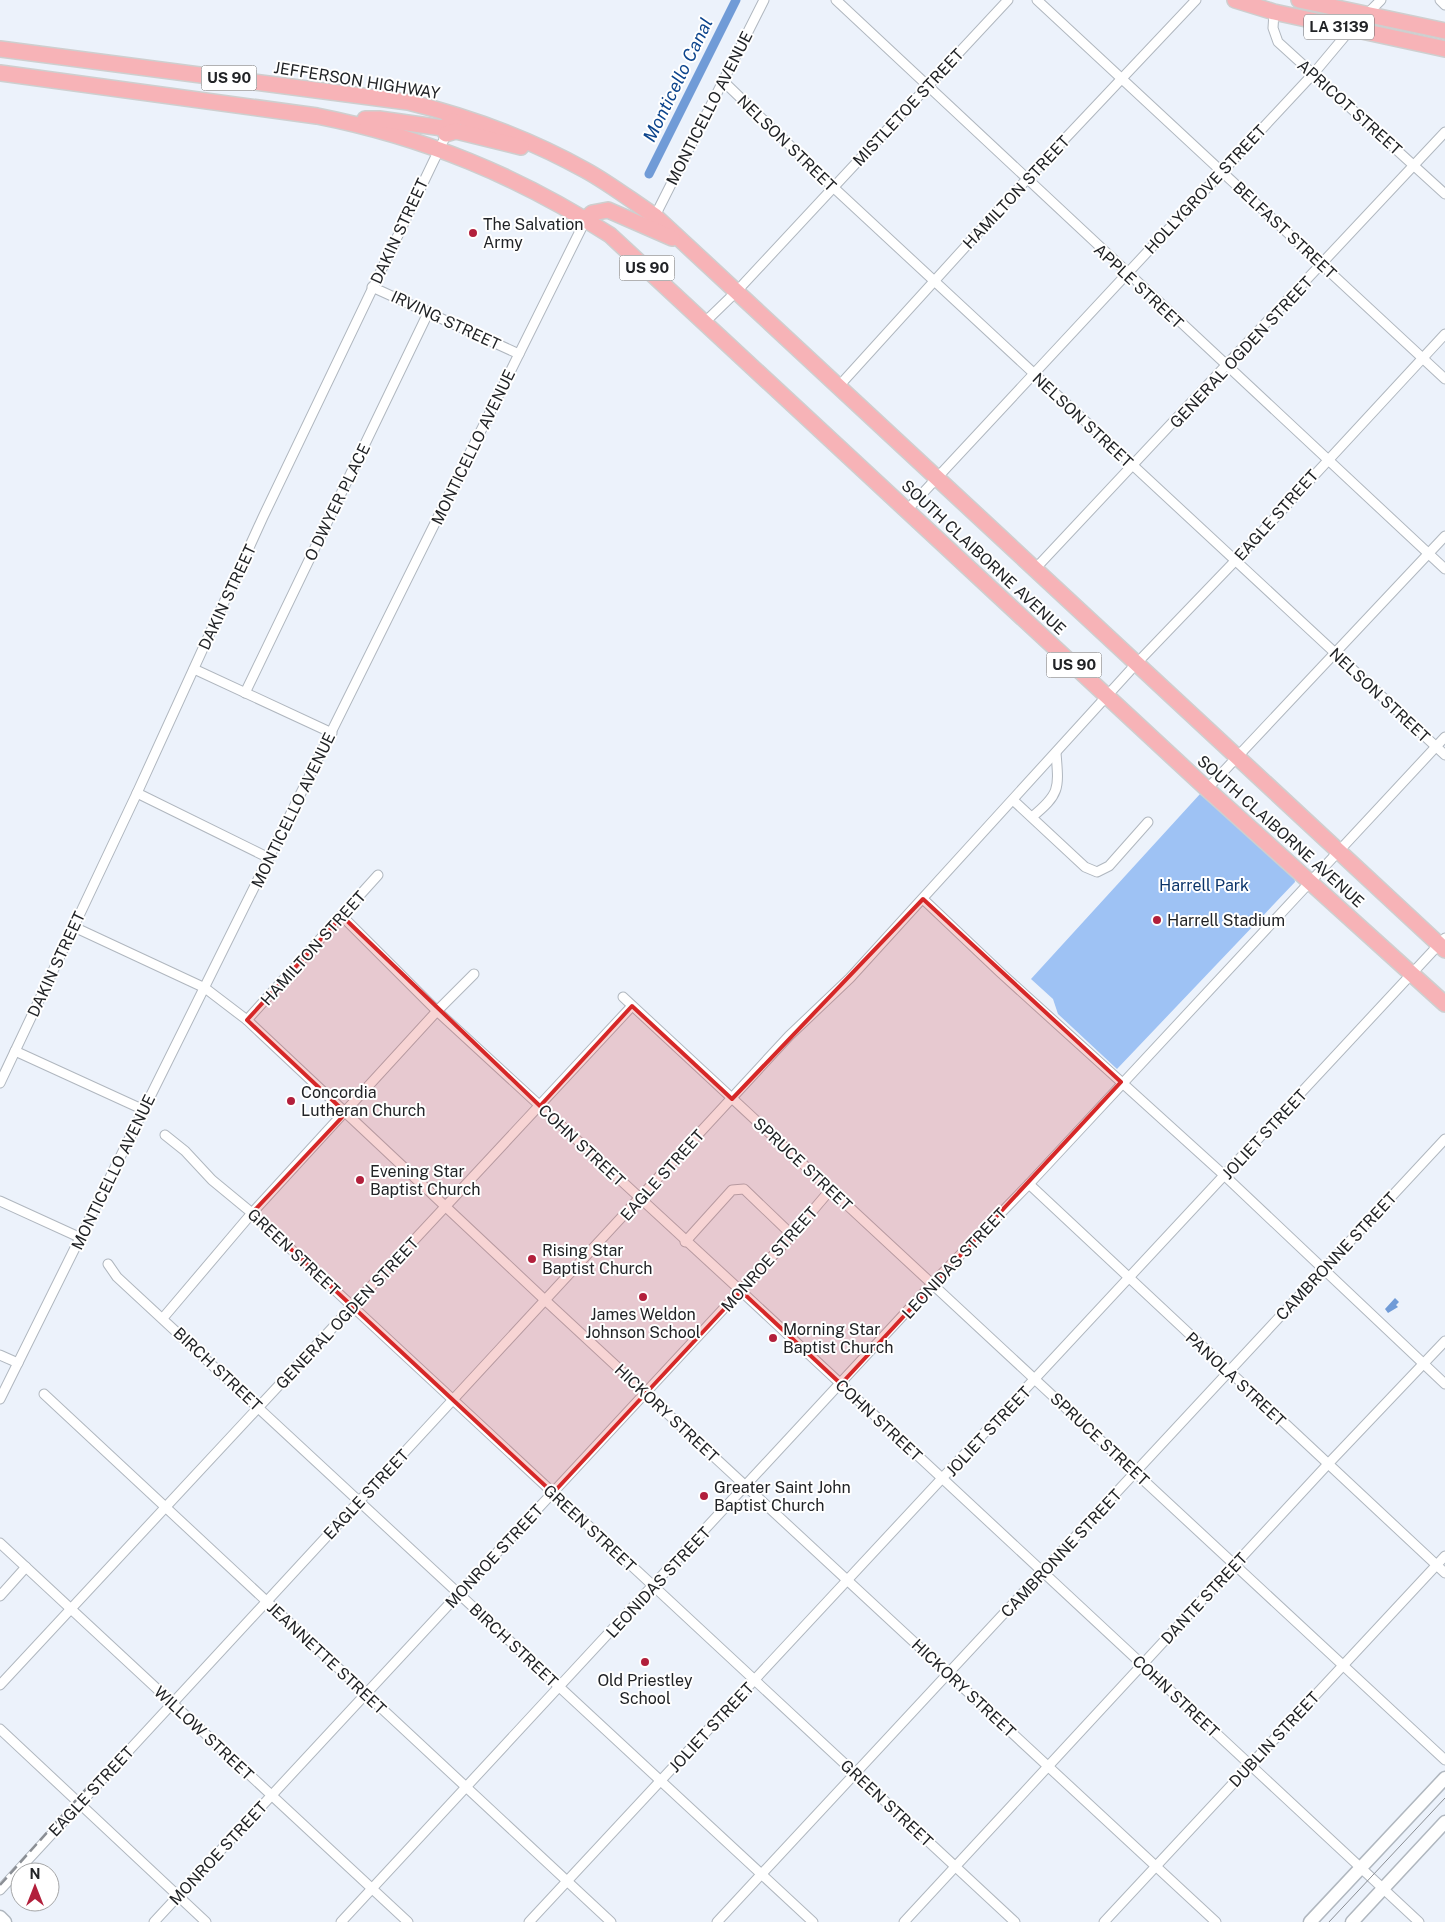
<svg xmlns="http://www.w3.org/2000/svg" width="1445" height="1922" font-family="'Public Sans',sans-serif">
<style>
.green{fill:#9ec2f4}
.water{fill:#709bd7}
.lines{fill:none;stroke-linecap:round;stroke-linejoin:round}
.canal{stroke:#709bd7;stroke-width:9}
.minor-casing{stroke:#b0b7bf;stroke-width:11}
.secondary-casing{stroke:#b0b7bf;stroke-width:15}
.primary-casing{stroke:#cecfcf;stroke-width:18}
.minor{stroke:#fff;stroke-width:9}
.secondary{stroke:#fff;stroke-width:12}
.primary{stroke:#f7b3b7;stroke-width:15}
.tram{stroke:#8a8e94;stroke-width:1}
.rail{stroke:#8a8e94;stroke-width:2.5;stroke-dasharray:10 5;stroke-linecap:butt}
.marked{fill:#d62828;fill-opacity:0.2;stroke:#d62828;stroke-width:4;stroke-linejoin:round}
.poi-dot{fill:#b21f3b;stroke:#fff;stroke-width:2}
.labels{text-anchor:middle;stroke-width:4;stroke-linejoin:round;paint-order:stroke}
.shield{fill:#fff;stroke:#646567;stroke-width:1}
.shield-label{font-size:15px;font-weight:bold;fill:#212326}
.street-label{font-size:16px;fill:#212326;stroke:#fff}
.poi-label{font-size:16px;fill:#212326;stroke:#fff;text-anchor:start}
.park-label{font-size:16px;fill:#0a346a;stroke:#fff}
.water-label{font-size:18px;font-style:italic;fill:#0c448c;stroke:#fff}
</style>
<rect width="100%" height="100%" fill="#ecf2fb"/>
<path class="green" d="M1200,794L1294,876L1295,882L1117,1069L1058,1014L1053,999L1031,979Z"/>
<path class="water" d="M1395,1298L1399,1302L1396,1305L1398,1307L1388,1313L1385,1309Z"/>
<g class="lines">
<path class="canal" d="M649,174L736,0"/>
<defs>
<g id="minor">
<path d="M836,0L1445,569"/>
<path d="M1037,0L1445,379"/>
<path d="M1440,0L1445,5"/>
<path d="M1274,12L1273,28L1278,42L1445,194"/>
<path d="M723,81L833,187L1445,755"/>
<path d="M655,216L764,0"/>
<path d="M372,287L519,354"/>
<path d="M705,322L736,292L1008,0"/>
<path d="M839,386L1026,180L1196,0"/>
<path d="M907,510L1314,73L1345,36L1381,0"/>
<path d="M1035,569L1445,132"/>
<path d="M194,669L332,733"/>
<path d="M245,693L429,311"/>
<path d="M1207,789L1445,536"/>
<path d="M137,793L269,858"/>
<path d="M1013,800L1085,867L1097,872L1109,866L1148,822"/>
<path d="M1032,817C1060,794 1059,789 1056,753"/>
<path d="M923,899L1002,974L1225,1176L1445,1384"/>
<path d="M342,916L437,1011L741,1291L1419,1922"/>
<path d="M74,927L205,988L247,1020L546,1301L1216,1922"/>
<path d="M623,997L1445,1760"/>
<path d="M247,1020L378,875"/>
<path d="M15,1051L144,1110"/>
<path d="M0,1083L137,793L263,517L448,131"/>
<path d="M165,1135L185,1151L212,1180L252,1213L1015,1922"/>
<path d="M1029,1184L1445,1573"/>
<path d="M0,1201L81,1238"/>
<path d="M685,1242L732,1190L744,1189L792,1235"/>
<path d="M108,1264L117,1277L813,1922"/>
<path d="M163,1318L252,1213L437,1011L474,974"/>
<path d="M0,1355L18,1363"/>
<path d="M44,1394L611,1922"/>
<path d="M0,1399L586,219"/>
<path d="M0,1543L408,1922"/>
<path d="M0,1596L26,1567"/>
<path d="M0,1685L632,1006"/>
<path d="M0,1729L206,1922"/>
<path d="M0,1890L789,1036L850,978L1136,664L1235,561L1445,334"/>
<path d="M154,1922L792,1235L831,1189"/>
<path d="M341,1922L933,1283L1029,1184L1445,737"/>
<path d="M529,1922L1445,938"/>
<path d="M717,1922L1445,1139"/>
<path d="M904,1922L1328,1464L1445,1341"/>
<path d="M1104,1922L1445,1556"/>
</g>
<g id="secondary">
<path d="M0,1917L5,1922"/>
<path d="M1310,1922L1445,1778"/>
<path d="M1352,1922L1445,1822"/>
</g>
<g id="primary">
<path d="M1235,0L1274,12L1445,49"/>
<path d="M1299,0L1445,31"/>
<path d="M0,49L408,102C470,117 529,139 585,170C609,183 632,201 655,216L1445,950"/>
<path d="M0,73L317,116C424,137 518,176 610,235L1207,789L1445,1004"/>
<path d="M365,119H379L443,128L453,121"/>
<path d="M446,134L456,131L521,147"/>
<path d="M586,219L592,213L608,210L672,238"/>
</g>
</defs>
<use href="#minor" class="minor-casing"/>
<use href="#secondary" class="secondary-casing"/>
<use href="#primary" class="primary-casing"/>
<use href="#minor" class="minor"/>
<use href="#secondary" class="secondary"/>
<use href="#primary" class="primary"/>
<path class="tram" d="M1329,1922L1445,1798"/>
<path class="rail" d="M0,1885L94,1780"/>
</g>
<path class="marked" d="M923,899L1121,1082L841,1384L741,1291L553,1493L252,1213L346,1113L247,1020L342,916L540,1106L632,1006L732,1099Z"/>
<g class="poi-dot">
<circle cx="473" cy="233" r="5"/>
<circle cx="1157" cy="920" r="5"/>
<circle cx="291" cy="1101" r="5"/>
<circle cx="360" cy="1180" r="5"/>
<circle cx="532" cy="1259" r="5"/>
<circle cx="643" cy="1297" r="5"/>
<circle cx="773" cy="1338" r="5"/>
<circle cx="704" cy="1496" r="5"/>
<circle cx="645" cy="1662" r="5"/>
</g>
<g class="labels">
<g class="shield">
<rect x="1304" y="14.5" width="70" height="25" rx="4"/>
<rect x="201.5" y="65.5" width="55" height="25" rx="4"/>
<rect x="619.5" y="255.5" width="55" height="25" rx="4"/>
<rect x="1046.5" y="652.5" width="55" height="25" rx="4"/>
</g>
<g class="shield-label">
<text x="1339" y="32">LA 3139</text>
<text x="229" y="83">US 90</text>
<text x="647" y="273">US 90</text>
<text x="1074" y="670">US 90</text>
</g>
<g class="street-label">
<text transform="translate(357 80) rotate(9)" y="6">JEFFERSON HIGHWAY</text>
<text transform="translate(908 107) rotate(-47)" y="6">MISTLETOE STREET</text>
<text transform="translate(1350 107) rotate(42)" y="6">APRICOT STREET</text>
<text transform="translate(709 108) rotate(-63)" y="6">MONTICELLO AVENUE</text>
<text transform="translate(787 143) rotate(44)" y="6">NELSON STREET</text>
<text transform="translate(1205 189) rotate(-47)" y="6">HOLLYGROVE STREET</text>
<text transform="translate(1016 192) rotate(-47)" y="6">HAMILTON STREET</text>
<text transform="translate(1285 230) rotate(43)" y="6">BELFAST STREET</text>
<text transform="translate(399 231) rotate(-65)" y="6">DAKIN STREET</text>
<text transform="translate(1139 286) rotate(43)" y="6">APPLE STREET</text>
<text transform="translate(446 320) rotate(25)" y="6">IRVING STREET</text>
<text transform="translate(1241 352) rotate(-47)" y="6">GENERAL OGDEN STREET</text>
<text transform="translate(1083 420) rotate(43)" y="6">NELSON STREET</text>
<text transform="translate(473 447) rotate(-64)" y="6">MONTICELLO AVENUE</text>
<text transform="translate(337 502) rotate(-64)" y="6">O DWYER PLACE</text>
<text transform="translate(1276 515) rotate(-48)" y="6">EAGLE STREET</text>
<text transform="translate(984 557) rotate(43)" y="6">SOUTH CLAIBORNE AVENUE</text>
<text transform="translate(227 597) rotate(-65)" y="6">DAKIN STREET</text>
<text transform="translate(1380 695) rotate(43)" y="6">NELSON STREET</text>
<text transform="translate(293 810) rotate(-64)" y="6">MONTICELLO AVENUE</text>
<text transform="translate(1281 831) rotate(42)" y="6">SOUTH CLAIBORNE AVENUE</text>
<text transform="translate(313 948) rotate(-48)" y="6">HAMILTON STREET</text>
<text transform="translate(56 964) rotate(-65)" y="6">DAKIN STREET</text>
<text transform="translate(1264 1134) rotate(-47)" y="6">JOLIET STREET</text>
<text transform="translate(582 1145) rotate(43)" y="6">COHN STREET</text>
<text transform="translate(803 1164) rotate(43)" y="6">SPRUCE STREET</text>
<text transform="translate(113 1172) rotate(-64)" y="6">MONTICELLO AVENUE</text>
<text transform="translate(662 1175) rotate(-48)" y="6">EAGLE STREET</text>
<text transform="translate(294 1252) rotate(43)" y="6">GREEN STREET</text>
<text transform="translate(1336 1256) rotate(-47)" y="6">CAMBRONNE STREET</text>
<text transform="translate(769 1259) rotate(-48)" y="6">MONROE STREET</text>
<text transform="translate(954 1263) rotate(-47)" y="6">LEONIDAS STREET</text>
<text transform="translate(347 1313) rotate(-47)" y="6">GENERAL OGDEN STREET</text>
<text transform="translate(218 1369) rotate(43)" y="6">BIRCH STREET</text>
<text transform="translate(1236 1379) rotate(43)" y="6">PANOLA STREET</text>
<text transform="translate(667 1413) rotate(43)" y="6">HICKORY STREET</text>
<text transform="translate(879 1420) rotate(43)" y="6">COHN STREET</text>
<text transform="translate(988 1431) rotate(-47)" y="6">JOLIET STREET</text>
<text transform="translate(1100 1439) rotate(43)" y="6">SPRUCE STREET</text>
<text transform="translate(366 1494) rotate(-47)" y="6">EAGLE STREET</text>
<text transform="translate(590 1528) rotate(43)" y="6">GREEN STREET</text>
<text transform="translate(1061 1553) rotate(-47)" y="6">CAMBRONNE STREET</text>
<text transform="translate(494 1556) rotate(-47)" y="6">MONROE STREET</text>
<text transform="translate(658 1582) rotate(-47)" y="6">LEONIDAS STREET</text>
<text transform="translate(1204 1598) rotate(-47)" y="6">DANTE STREET</text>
<text transform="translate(514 1645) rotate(43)" y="6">BIRCH STREET</text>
<text transform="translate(327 1658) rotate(43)" y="6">JEANNETTE STREET</text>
<text transform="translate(964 1688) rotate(43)" y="6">HICKORY STREET</text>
<text transform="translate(1176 1696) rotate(43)" y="6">COHN STREET</text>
<text transform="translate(711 1727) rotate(-47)" y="6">JOLIET STREET</text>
<text transform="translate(204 1733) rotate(43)" y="6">WILLOW STREET</text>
<text transform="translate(1274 1739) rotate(-47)" y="6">DUBLIN STREET</text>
<text transform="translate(91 1791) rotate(-47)" y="6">EAGLE STREET</text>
<text transform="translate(887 1803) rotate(43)" y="6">GREEN STREET</text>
<text transform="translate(218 1853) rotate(-47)" y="6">MONROE STREET</text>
</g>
<g class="poi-label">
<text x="483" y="230">The Salvation<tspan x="483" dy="18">Army</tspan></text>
<text x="1167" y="926">Harrell Stadium</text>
<text x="301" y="1098">Concordia<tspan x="301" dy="18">Lutheran Church</tspan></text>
<text x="370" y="1177">Evening Star<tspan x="370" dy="18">Baptist Church</tspan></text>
<text x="542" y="1256">Rising Star<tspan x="542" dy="18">Baptist Church</tspan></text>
<text x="643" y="1320" text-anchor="middle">James Weldon<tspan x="643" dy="18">Johnson School</tspan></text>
<text x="783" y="1335">Morning Star<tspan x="783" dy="18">Baptist Church</tspan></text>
<text x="714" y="1493">Greater Saint John<tspan x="714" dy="18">Baptist Church</tspan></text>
<text x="645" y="1686" text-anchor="middle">Old Priestley<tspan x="645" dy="18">School</tspan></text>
</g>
<g class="park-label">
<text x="1204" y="891">Harrell Park</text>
</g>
<g class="water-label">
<text transform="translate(678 80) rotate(-64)" y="6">Monticello Canal</text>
</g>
</g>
<g transform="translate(35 1887)"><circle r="24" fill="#ffffff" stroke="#a6a7a8"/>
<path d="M0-4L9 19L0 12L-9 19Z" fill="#b21f3b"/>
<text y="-8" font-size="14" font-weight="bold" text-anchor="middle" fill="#212326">N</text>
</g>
</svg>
